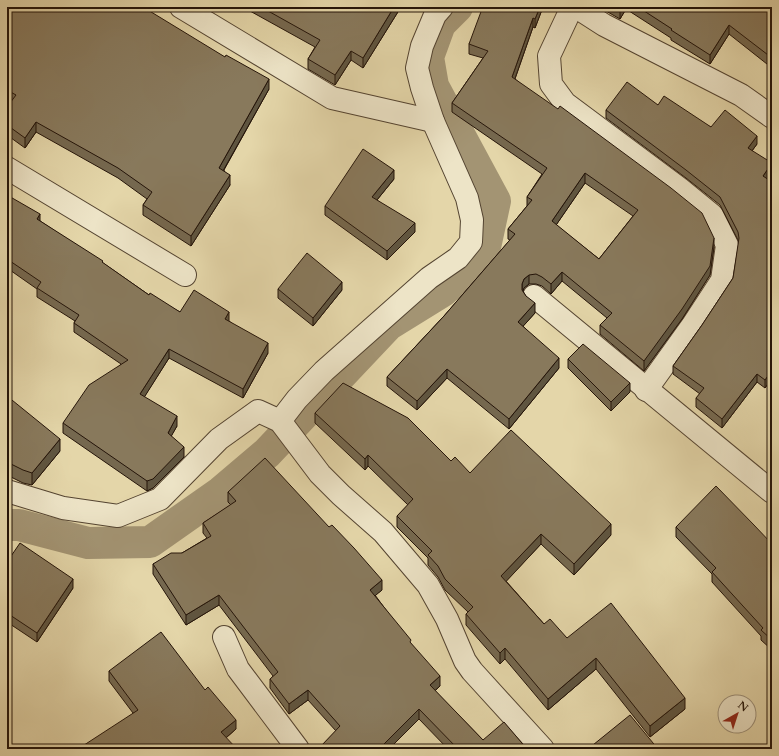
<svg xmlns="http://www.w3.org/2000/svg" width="779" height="756" font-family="Cardo,serif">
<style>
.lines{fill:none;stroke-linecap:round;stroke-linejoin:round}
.canal{stroke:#a39473;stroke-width:32}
.minor-casing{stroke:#544431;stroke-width:24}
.minor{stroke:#ede4c7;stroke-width:22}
.wall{fill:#75684f;stroke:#241409;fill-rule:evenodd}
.shaded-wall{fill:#5f5540;stroke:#241409}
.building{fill:#88795c;stroke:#241409;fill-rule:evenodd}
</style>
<rect width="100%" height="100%" fill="#e4d6a9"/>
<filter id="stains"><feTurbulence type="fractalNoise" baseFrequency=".005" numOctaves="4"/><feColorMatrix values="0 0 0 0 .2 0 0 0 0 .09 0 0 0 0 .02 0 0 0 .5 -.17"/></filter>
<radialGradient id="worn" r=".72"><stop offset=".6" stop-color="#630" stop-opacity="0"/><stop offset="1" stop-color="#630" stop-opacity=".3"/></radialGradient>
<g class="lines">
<path class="canal" d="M7,525H19L88,543L150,542L221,492L267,453L388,325L443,291L484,252L495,201L433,86L428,57L440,24L457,7"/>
<defs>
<g id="minor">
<path d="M181,7L332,98L433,121"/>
<path d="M572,7L549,56L551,84L565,103L679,188L712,215L727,245L722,280L692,326L646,390"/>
<path d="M576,7L604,25L741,95L772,117"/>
<path d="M7,168L185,275"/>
<path d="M534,296L772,492"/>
<path d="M280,421L297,399L324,371L429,278L458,258L471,242L472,220L467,198L433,121L422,88L417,68L422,46L435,15L442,7"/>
<path d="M7,491L63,508L118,516L160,499L219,439L258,411L280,421L320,474L341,495L383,532L428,585L447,619L465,661L472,671L543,749"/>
<path d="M224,637L238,669L298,749"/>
</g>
</defs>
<use href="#minor" class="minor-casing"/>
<use href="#minor" class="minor"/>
</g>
<g class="wall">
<path d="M7,7L269,89L224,170L230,185L191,246L143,215V205L147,199L118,178L36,132L25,148L7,135V107L11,102L7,100Z"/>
<path d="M250,7H401L363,68L351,60L335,85L308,69V59L315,47L250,11Z"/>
<path d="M543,7L535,28L533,27L515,79L714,247L710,275L682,319L644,371L600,334V325L607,318L562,281L551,294L542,286L536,284H529L524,288L523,291L535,313L523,326L559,368L509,429L447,378L417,410L387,386V377L444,316L510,240L508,239V229L527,206V197L542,174L452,112V103L483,58L469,54V44L488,11ZM585,183L633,216L599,259L556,225Z"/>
<path d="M599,7H772V68L729,34L710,64L671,40V38L626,9L620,19Z"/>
<path d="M658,105L711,127L757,144L752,151L772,172L767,179L772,182V378L765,388L757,382L722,428L696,407V398L700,394L673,374V366L702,325L733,278L739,242L738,240L720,205L686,178L606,118V110Z"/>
<path d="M394,179L377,200L415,232L387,260L325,215V206Z"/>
<path d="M7,195L40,221L103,263L149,295L180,312L229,321L268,353L243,398L169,358L144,397L177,426L171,436L184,457L153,488L147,491L63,433V423L121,364L74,332V323L75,321L37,297V289L7,268Z"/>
<path d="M278,289L342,290L313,326L278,298Z"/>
<path d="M568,359L630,392L611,411L568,368Z"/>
<path d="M7,396L60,451L32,485L23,483L7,475Z"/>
<path d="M315,413L451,461L470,473L611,535L574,575L541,544L506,581L544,624L685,709L650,737L596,669L548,710L505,659L500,664L466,625V614L468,612L445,590L438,577L428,565V558L397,527V516L408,505L368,466L365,470L315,423Z"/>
<path d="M228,492L382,590L375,595L411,644L440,686L435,691L483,740L527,749H448L419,719L389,749H321V746L336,731L308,700L289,714L270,688V679L273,676L219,605L186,625L153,574V564L182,553L207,538L203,533V523L231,505L228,502Z"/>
<path d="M676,527L772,544V650L761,640V636L712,582V574L676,537Z"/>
<path d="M7,562L73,588L37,642L7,622Z"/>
<path d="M109,671L205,690L236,729L226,738L133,713L109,681Z"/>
</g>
<g class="shaded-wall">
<path d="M394,7H401L363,68V58Z"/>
<path d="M540,7H543L535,28V19Z"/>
<path d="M621,7H626V9L620,19V10Z"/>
<path d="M533,18V27L512,87V77Z"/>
<path d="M729,25V34L710,64V55Z"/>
<path d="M351,51V60L335,85V75Z"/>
<path d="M269,79V89L219,178V168Z"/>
<path d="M36,122V132L25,148V138Z"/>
<path d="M757,136V144L748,156V148Z"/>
<path d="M772,163V172L763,185V176Z"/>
<path d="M394,170V179L372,206V197Z"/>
<path d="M585,173V183L552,231V221Z"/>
<path d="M230,175V185L191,246V236Z"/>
<path d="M40,214V223L37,219Z"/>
<path d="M415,223V232L387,260V251Z"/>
<path d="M714,238V247L710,275L682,319L644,371V361Z"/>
<path d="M562,272V281L551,294V284Z"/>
<path d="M529,275V284L524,288L522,294V284L524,279Z"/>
<path d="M342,282V290L313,326V318Z"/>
<path d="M535,303V313L518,332V322Z"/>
<path d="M229,312V322L225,319Z"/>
<path d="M268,343V353L243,398V389Z"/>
<path d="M169,349V358L140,404V394Z"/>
<path d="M559,358V368L509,429V419Z"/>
<path d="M447,369V378L417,410V401Z"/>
<path d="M772,370V378L765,388V380Z"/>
<path d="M757,374V382L722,428V419Z"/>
<path d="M630,383V392L611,411V402Z"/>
<path d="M177,416V426L168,442V433Z"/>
<path d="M60,439V451L32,485V473Z"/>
<path d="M184,447V457L153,488L147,491V481Z"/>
<path d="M368,455V466L365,470V459Z"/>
<path d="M611,524V535L574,575V564Z"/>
<path d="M541,534V544L501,587V576Z"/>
<path d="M73,579V588L37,642V633Z"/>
<path d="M382,580V590L370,600V590Z"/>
<path d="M219,595V605L186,625V615Z"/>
<path d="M505,648V659L500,664V653Z"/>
<path d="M596,658V669L548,710V699Z"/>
<path d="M440,676V686L430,695V685Z"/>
<path d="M308,690V700L289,714V704Z"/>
<path d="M685,698V709L650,737V726Z"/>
<path d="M419,709V719L389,749H379Z"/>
<path d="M236,720V729L221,742V732Z"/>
</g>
<g class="building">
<path d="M7,7H143L225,57L226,55L269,79L219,168L230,175L191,236L143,205L152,192L118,168L36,122L25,138L7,125V107L16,95L7,90Z"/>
<path d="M261,7H394L363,58L351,51L335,75L308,59L320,40Z"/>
<path d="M489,7H540L535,19L533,18L512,77L558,109L560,106L671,188L702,213L714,238L710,266L682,309L644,361L600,325L612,313L562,272L551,284L542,277L536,274L529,275L524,279L522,284V290L526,296L535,303L518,322L559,358L509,419L447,369L417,401L387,377L444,316L515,234L508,229L532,200L527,197L547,168L452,103L488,51L469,44L482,9L488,11ZM585,173L638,210L599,259L552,221Z"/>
<path d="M615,7H621L620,10Z"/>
<path d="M638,7H772V58L729,25L710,55L671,30L672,29Z"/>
<path d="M627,82L658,105L664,96L711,127L725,110L757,136L748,148L772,163L763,176L772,182V370L765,380L757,374L722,419L696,398L704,388L673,366L702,325L733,278L739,238L738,232L720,197L686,170L606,110Z"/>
<path d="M363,149L394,170L372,197L415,223L387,251L325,206Z"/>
<path d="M7,195L40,214L37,219L103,261L102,262L149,295L150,293L180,312L194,290L229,312L225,319L268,343L243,389L169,349L140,394L177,416L168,433L184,447L153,479L147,481L63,423L89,385L128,360L74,323L79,315L37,288L41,282L7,259Z"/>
<path d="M307,253L342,282L313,318L278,289Z"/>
<path d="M583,344L630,383L611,402L568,359Z"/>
<path d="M343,383L408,418L451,461L455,457L470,473L511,430L611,524L574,564L541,534L501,576L544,624L550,619L567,638L611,603L685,698L650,726L596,658L548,699L505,648L500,653L466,614L473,607L445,579L438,566L428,555L432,551L397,516L413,499L368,455L365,459L315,413Z"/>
<path d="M7,396L60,439L32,473L23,470L7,462Z"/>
<path d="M265,458L329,527L332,525L354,548L382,580L370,590L411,640L410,642L440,676L430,685L483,740L504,722L527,749H458L419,709L379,749H324L321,746L340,726L308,690L289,704L270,679L278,672L219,595L186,615L153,564L171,553H182L211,536L203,523L236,501L228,492Z"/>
<path d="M716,486L754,525L772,544V640L761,630L763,628L712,572L716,568L676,527Z"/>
<path d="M20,543L73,579L37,633L7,613V562Z"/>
<path d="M161,632L205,690L208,687L236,720L221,732L237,749H78L138,710L109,671Z"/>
<path d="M630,715L658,749H588Z"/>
</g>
<rect width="779" height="756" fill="none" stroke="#e4d6a9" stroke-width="24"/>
<rect x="8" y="8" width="763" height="740" fill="none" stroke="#241409" stroke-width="2"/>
<rect x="12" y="12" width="755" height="732" fill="none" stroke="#241409"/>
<g transform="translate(737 714) rotate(39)"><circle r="19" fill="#ede4c7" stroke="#9d917b"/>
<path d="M0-3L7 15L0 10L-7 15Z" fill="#8f2418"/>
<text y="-6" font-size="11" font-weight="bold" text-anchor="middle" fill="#241409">N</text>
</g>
<rect width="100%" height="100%" filter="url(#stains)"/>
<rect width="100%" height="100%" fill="url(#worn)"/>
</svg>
